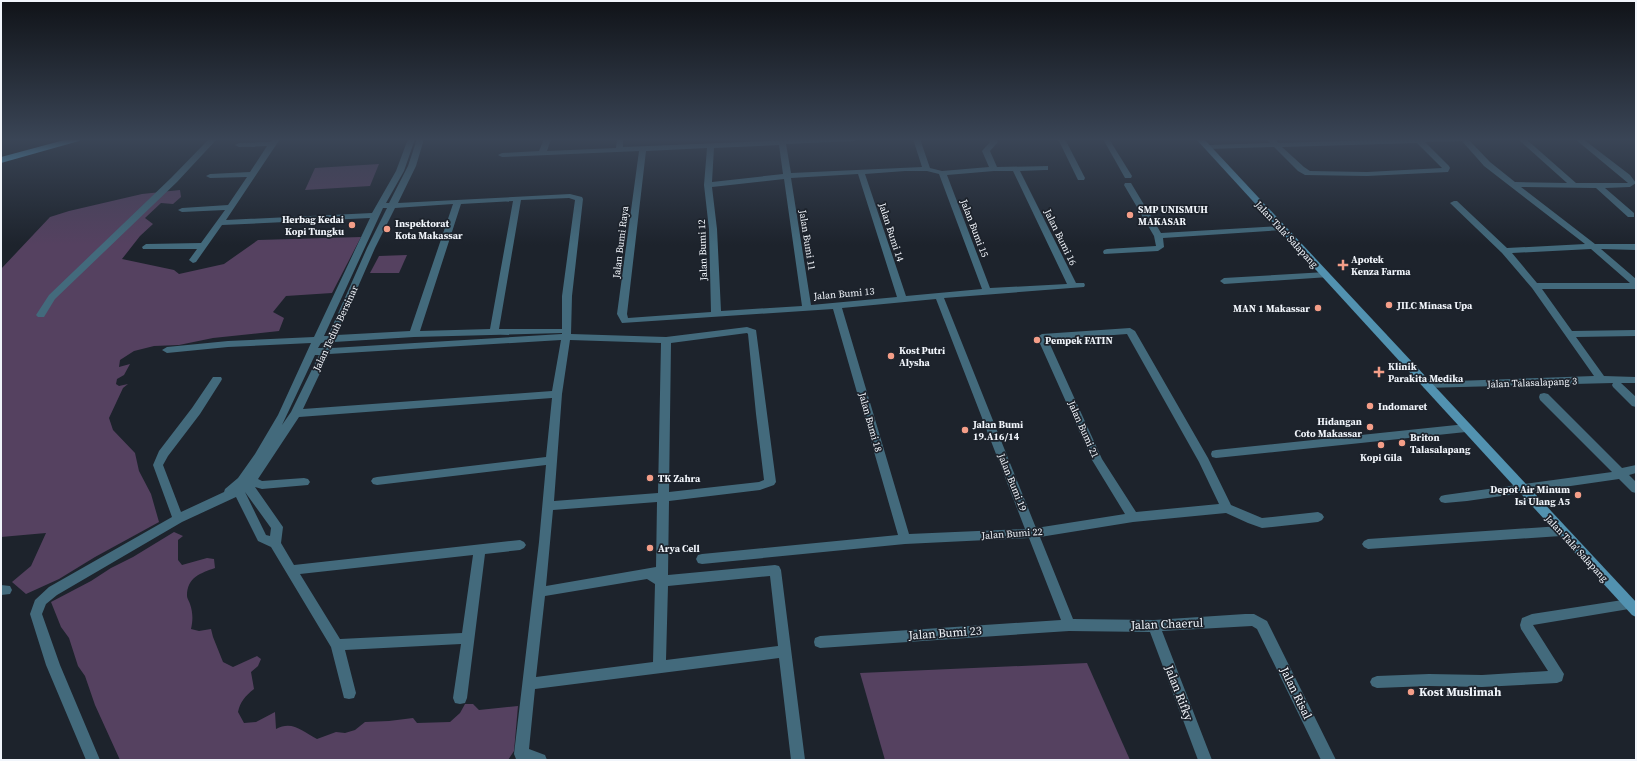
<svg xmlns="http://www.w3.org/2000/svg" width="1637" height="761" font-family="'Source Serif 4',serif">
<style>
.green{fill:#554160}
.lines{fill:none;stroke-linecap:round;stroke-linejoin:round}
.street{fill:#436a7c;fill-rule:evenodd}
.secondary{fill:#5292b0;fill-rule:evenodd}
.highway{fill:#64cefc;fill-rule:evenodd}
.poi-dot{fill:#f49e88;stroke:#1d232c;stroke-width:1.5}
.labels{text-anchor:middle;stroke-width:3.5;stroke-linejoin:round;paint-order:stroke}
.poi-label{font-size:10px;font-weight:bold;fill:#f1f5fb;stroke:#1d232c;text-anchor:start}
.street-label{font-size:10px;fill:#f1f5fb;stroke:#1d232c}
.near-street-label{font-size:12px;fill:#f1f5fb;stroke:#1d232c}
.near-poi-label{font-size:12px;font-weight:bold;fill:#f1f5fb;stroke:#1d232c;text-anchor:start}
</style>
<rect width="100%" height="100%" fill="#1d232c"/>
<g class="green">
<path d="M379,164L370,186L305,190L315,168Z"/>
<path d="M180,190L181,197L173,204L161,203L145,218L153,224L140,236L122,259L174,270L179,274L224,264L258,240L361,237L332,293L286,296L273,312L284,318L279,331L213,338L179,345L154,346L134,351L120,360L119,367L130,364L124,375L117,379L116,384L119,386L128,384L123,388L109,418L113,430L135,453L139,471L151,494L159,522L95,557L59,579L26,594L12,582L31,566L46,533L1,537V269L50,217L69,211L142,194Z"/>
<path d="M407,255L399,273H370L379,256Z"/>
<path d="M174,532L183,536L178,540V560L182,565L207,558L214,559L215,568C201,573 187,577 187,596C187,598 189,601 190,604C193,613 193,620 191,629L199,631L211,629L213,637L223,662L233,667L257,656L261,659L258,666L251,672L254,689C245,696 240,702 238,712L244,723L256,722L275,712L276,729C292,720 302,731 317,739L336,732L345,733L355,730L365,722L389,721L413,718L417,723L450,722L460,713L465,704H473L479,710L518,706L514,751L508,760H120L95,705L85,676L78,666L69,638L61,627L51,602L91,581L111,568L133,557Z"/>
<path d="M1087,663L1130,760H885L860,673Z"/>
</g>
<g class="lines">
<g class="street">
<path d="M209,139H217L177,182L55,299L44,317H38L36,315L49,295L171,178Z"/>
<path d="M273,139H280L226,220L372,213L396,171L408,139H415L404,171L386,203H389L408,166L417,139H424L416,166L398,203L570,194L582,197L583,199L572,296L571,334L666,337L747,327L756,330L776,482L774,485L760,490L669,501L668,575L775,565L779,566L781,570L805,760H791L779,658L535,689L529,749L545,755L547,760L516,759L514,754L539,542L546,465L377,485L373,484L371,481L373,478L377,477L546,457L552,398L299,417L258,479L262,481L304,478L308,479L310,482L308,485L262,489L255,487L283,527L281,543L294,565L520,540L524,542L526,545L524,548L520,550L485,554L467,698L465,703L460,704L455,703L453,698L461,644L345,650L356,693L354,698L349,699L344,698L331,647L271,547L258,541L236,497L182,522L57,595L46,604L42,614L60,665L100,760H86L46,665L30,614L35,600L49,587L172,517L153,465L159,451L192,408L213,377H221L222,379L221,381L200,414L168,456L163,465L181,512L224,492L225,489L238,478L255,454L278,415L311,343L228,347L167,353L162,350L167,347L228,341L314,337L370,218L222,225L196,262L193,263L189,260L197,249H143L142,247L146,244L201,243L225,210L182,212L178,210L182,208L228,205L247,177L210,178L206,176L210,174L250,172L267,146L239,147L235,145L239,143L270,142ZM569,198L575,200L562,296V329H499L521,200ZM513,201L490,329L420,331L461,204ZM453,204L410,331L337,335L375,248L395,208ZM383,208H387L367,248L328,336H324ZM562,333V334L332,348L334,342L414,337ZM747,333L748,334L756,414L764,480L759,482L669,492L671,343ZM561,340L552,391L303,409L329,354ZM570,340L661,343L658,493L554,501L562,394ZM325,342L322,348H318L321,343ZM315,355H319L291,412L282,425ZM245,492L271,528L270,536L266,535ZM657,502L656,567L546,586L553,510ZM473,555L462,633L340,639L300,574ZM770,576L778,646L666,660L668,586ZM647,579L655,584L653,662L536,677L545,596Z"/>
<path d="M544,139H551L547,151L616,148L617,139H623V147L817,139H858L854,141L786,144L791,173L922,167L913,139H920L930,168L942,171L989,167L982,151L990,142L989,139H995L998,142L990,151L997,167L1048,166V170H1045L1020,171L1076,283H1084L1085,285L1084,287L944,298L1036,528L1125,514L1092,460L1037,337L1042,334L1130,328L1135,331L1208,458L1231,505L1262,518L1318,512L1322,514L1324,517L1322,520L1318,522L1262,528L1248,523L1226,513L1133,522L1040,537L1073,619L1154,620L1245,614H1254L1267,621L1336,760H1321L1257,629L1252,626L1162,631L1212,760H1198L1150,632L1069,631L820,648L815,646L814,642L815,638L820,636L1061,620L1029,538L905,544L702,564L698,563L696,559L698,555L702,554L898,535L833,309L622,323L617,314L639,151L502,157L498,155L502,153L539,151ZM779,145L783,174L712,182L714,148ZM707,148L704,185L709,229L711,312L628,318L627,314L646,151ZM905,171H927L939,174L982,289L906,296L865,174ZM994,171H1013L1067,284L990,288L947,175ZM858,174L897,297L811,305L791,178ZM784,179L802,306L721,311L717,229L712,187ZM936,299L1025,529L909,534L842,308ZM1127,334L1199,462L1219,504L1136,512L1102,459L1048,340Z"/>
<path d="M1058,139H1065L1085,178L1084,180H1078L1077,178Z"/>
<path d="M1103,139H1109L1132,176L1131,178H1125Z"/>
<path d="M1269,139H1275L1278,143L1410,139H1468L1490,162L1515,182L1567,183L1518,139H1526L1576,183H1628L1575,139H1583L1630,175L1636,183L1630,187L1605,188L1634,213V217H1628L1596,188L1521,187L1595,244H1636V250L1601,249L1636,279V289H1542L1572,331L1636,330V336L1576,337L1604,376L1636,377V383H1621L1636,397V407L1632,406L1613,387L1612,385L1613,383L1424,388L1423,386L1424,384L1428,382L1594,376L1532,288L1502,253L1450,203L1454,201H1457L1507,248L1585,244L1484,166L1462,141L1425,142L1449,166L1450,168L1448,172L1367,176L1305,175L1298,171L1274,147L1208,149L1204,147L1208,145L1270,143L1268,141ZM1417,143L1442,168L1367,172L1310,171L1304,167L1282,147ZM1591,249L1630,283H1537L1512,253Z"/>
<path d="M1125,183H1131L1161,233L1282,226L1286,228L1282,230L1163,238L1164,247L1158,251L1104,254L1103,252L1104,250L1107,249L1156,246L1154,236L1124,185Z"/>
<path d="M1326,272L1330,275L1329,277L1224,284L1220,281L1224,278Z"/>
<path d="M1544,393L1548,394L1622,468L1636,465V473L1629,475L1636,482V493L1632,492L1619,479L1467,501L1445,503L1441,502L1439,499L1441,496L1445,495L1612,472L1540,400L1539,397L1540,394Z"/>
<path d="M1466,424L1470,425L1471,428L1470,431L1466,432L1216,458L1212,457L1211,454L1212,451L1216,450Z"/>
<path d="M1561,526L1565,528L1567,531L1565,534L1561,536L1368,549L1364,547L1362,544L1364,541L1368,539Z"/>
<path d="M1,585L10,586L12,590L10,594L1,595Z"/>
<path d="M1629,599L1633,600L1635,604L1633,608L1629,609L1533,625L1564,674L1562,681L1557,683L1482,687L1429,686L1377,688L1372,686L1370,682L1372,678L1377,676L1429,674L1482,675L1548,671L1521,629L1520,625L1522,618L1532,614Z"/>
</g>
<path class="secondary" d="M1196,139H1204L1636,602V617L1632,615Z"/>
<path class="highway" d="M68,139H80L79,141L1,163V157Z"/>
</g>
<linearGradient id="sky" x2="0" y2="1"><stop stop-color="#101318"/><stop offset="0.57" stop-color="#3a4556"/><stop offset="1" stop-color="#3a4556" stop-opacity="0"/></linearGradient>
<rect width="1637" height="245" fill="url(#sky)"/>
<g class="poi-dot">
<circle cx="1130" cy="215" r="4"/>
<circle cx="352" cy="225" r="4"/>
<circle cx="387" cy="229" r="4"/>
<path d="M1341 259h4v4h4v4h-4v4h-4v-4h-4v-4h4z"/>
<circle cx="1389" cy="305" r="4"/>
<circle cx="1318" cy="308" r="4"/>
<circle cx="1037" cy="340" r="4"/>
<circle cx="891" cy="356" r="4"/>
<path d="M1377 366h4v4h4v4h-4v4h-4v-4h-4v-4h4z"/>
<circle cx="1370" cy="406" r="4"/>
<circle cx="1370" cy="427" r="4"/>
<circle cx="965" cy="430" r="4"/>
<circle cx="1402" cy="443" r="4"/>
<circle cx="1381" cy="445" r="4"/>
<circle cx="650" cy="478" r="4"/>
<circle cx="1578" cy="495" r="4"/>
<circle cx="650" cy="548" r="4"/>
<circle cx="1411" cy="692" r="4"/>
</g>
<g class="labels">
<g class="poi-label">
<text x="1138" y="213">SMP UNISMUH<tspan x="1138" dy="12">MAKASAR</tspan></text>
<text x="344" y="223" text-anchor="end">Herbag Kedai<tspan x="344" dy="12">Kopi Tungku</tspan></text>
<text x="395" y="227">Inspektorat<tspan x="395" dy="12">Kota Makassar</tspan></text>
<text x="1351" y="263">Apotek<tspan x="1351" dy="12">Kenza Farma</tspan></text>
<text x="1397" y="309">JILC Minasa Upa</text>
<text x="1310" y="312" text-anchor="end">MAN 1 Makassar</text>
<text x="1045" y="344">Pempek FATIN</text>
<text x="899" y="354">Kost Putri<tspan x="899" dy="12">Alysha</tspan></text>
<text x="1388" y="370">Klinik<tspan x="1388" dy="12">Parakita Medika</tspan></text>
<text x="1378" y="410">Indomaret</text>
<text x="1362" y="425" text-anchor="end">Hidangan<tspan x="1362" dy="12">Coto Makassar</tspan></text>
<text x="973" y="428">Jalan Bumi<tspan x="973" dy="12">19.A16/14</tspan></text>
<text x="1410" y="441">Briton<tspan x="1410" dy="12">Talasalapang</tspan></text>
<text x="1381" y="461" text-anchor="middle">Kopi Gila</text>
<text x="658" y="482">TK Zahra</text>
<text x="1570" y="493" text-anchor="end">Depot Air Minum<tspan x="1570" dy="12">Isi Ulang A5</tspan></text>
<text x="658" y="552">Arya Cell</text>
</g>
<g class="street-label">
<text transform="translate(975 228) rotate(69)" y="4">Jalan Bumi 15</text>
<text transform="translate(892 232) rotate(72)" y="4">Jalan Bumi 14</text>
<text transform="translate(1287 234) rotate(47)" y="4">Jalan Tala' Salapang</text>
<text transform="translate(1061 237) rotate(64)" y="4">Jalan Bumi 16</text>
<text transform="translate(808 240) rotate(81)" y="4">Jalan Bumi 11</text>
<text transform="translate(620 242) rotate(-83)" y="4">Jalan Bumi Raya</text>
<text transform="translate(702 250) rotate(-92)" y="4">Jalan Bumi 12</text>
<text transform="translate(844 293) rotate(-5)" y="4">Jalan Bumi 13</text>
<text transform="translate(335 328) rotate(-65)" y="4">Jalan Teduh Bersinar</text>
<text transform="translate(1532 382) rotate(-2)" y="4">Jalan Talasalapang 3</text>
<text transform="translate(871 422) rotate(74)" y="4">Jalan Bumi 18</text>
<text transform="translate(1084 429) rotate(66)" y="4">Jalan Bumi 21</text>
<text transform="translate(1013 482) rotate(68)" y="4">Jalan Bumi 19</text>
<text transform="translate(1012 533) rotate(-4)" y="4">Jalan Bumi 22</text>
<text transform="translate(1577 548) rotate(47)" y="4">Jalan Tala' Salapang</text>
</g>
<g class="near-street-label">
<text transform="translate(1167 624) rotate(-2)" y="4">Jalan Chaerul</text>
<text transform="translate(945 633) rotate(-4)" y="4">Jalan Bumi 23</text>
<text transform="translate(1179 693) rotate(69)" y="4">Jalan Rifky</text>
<text transform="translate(1296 693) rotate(64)" y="4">Jalan Risal</text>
</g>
<g class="near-poi-label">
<text x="1419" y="696">Kost Muslimah</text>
</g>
</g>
<rect width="1637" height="761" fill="none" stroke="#f1f5fb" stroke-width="4"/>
</svg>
